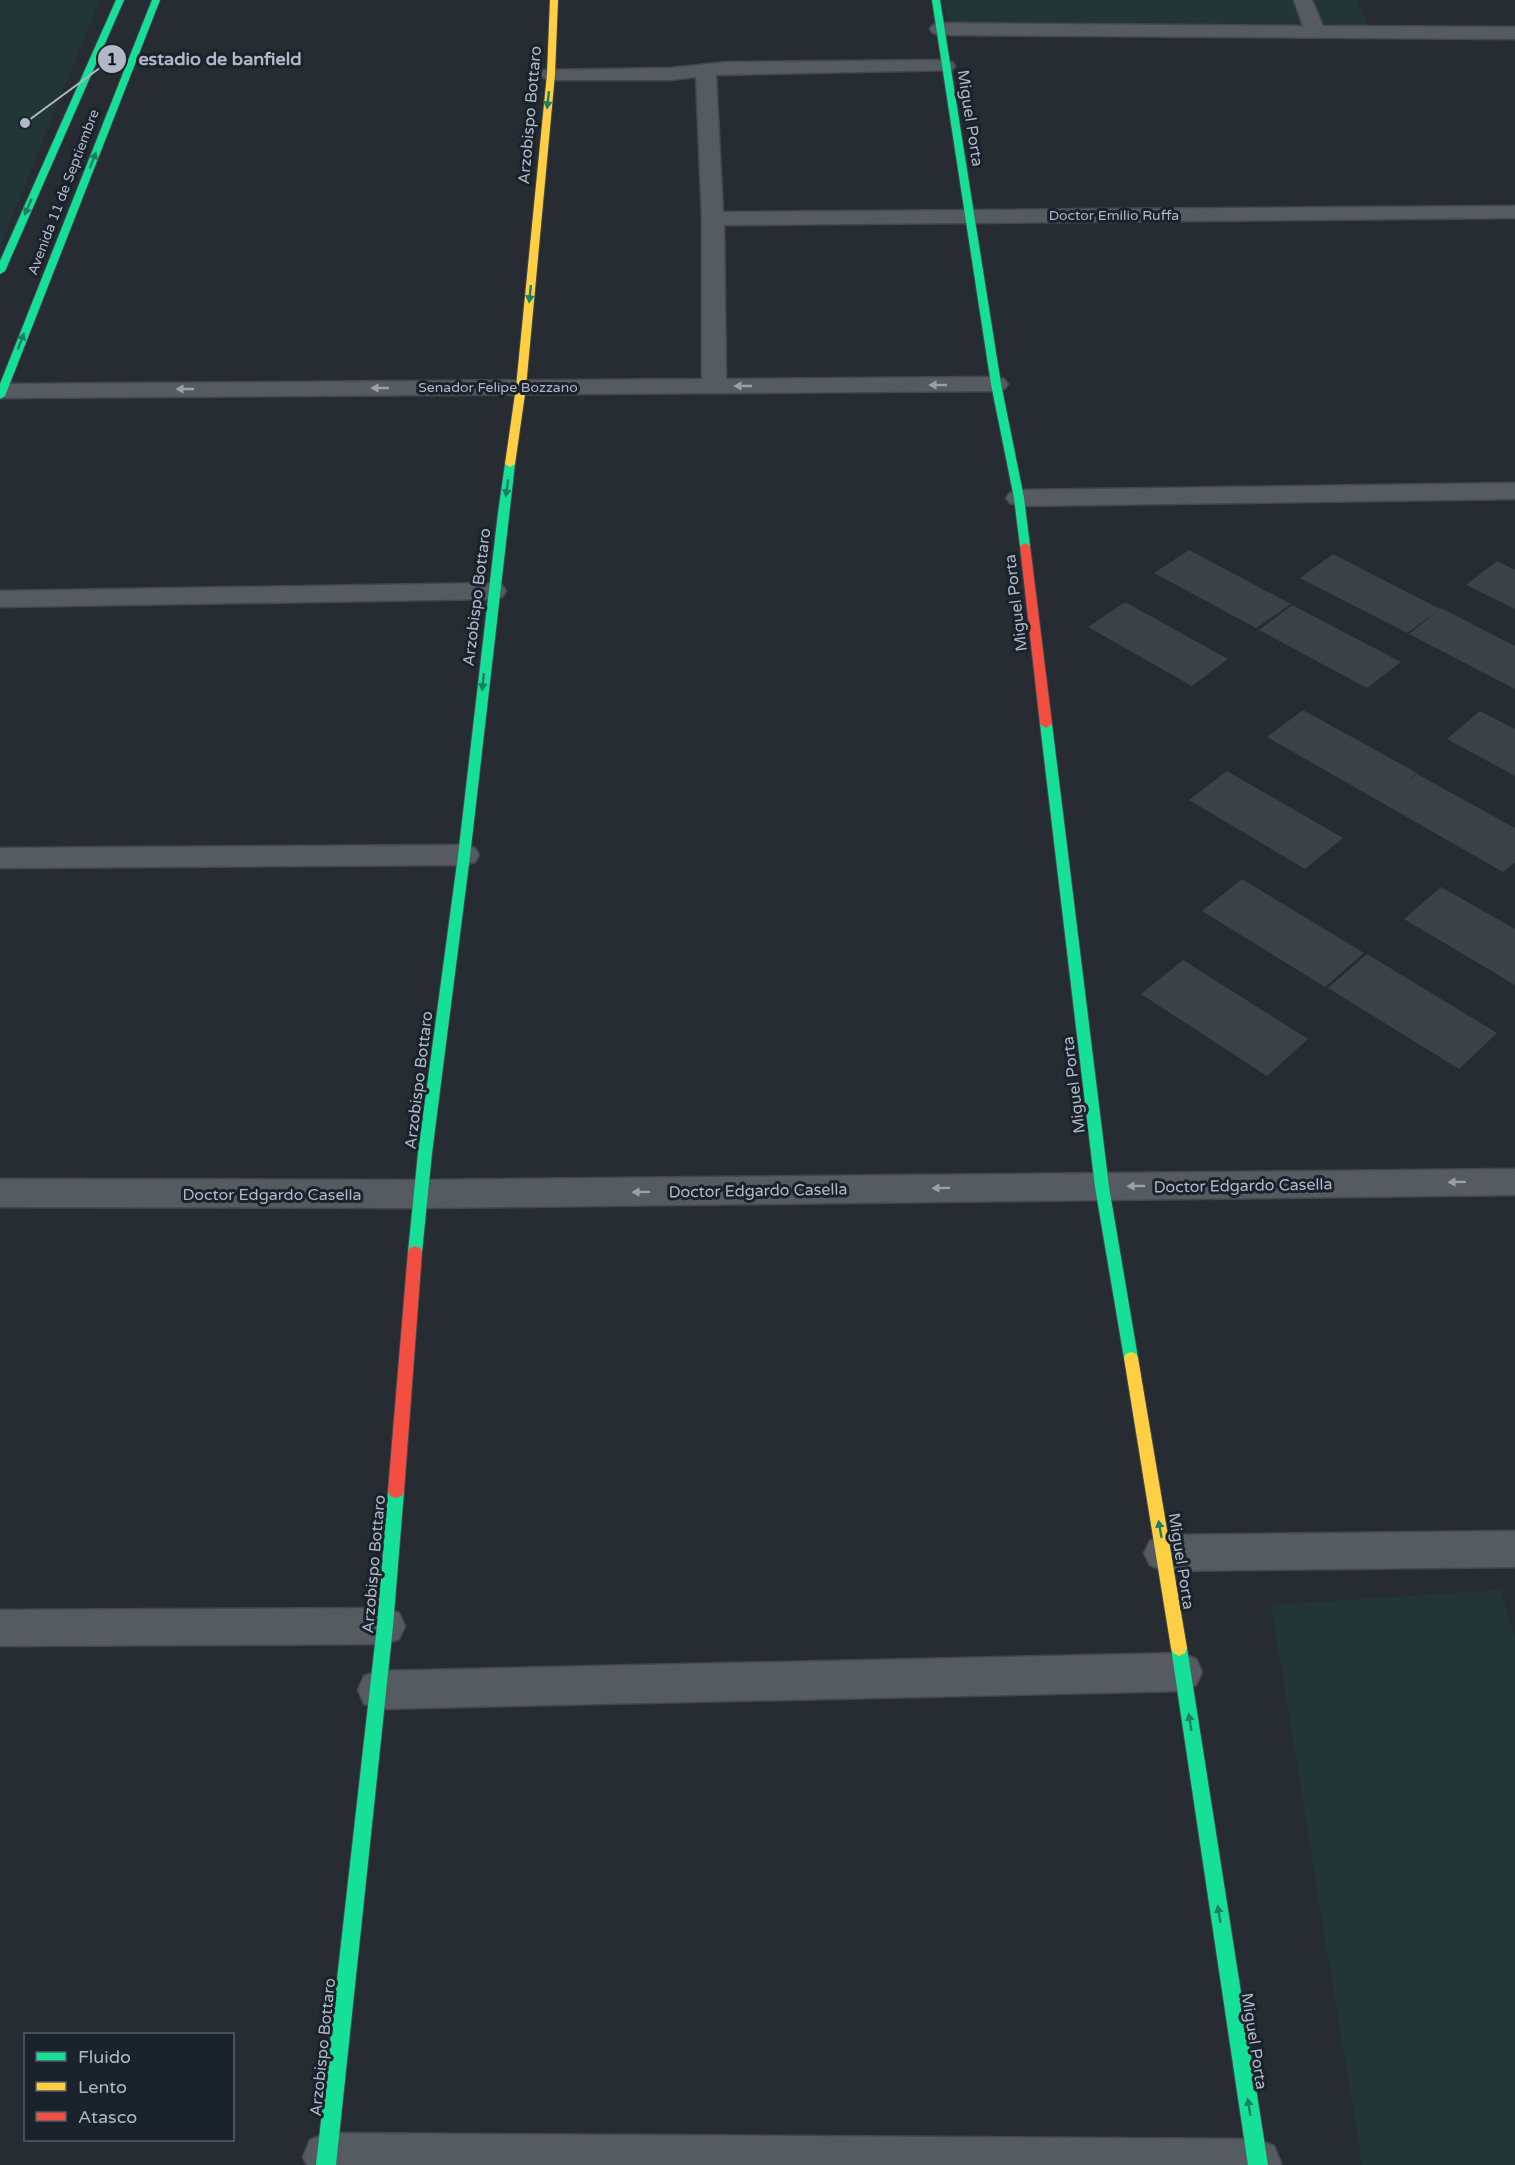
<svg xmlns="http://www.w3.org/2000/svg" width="1515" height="2165" font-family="'Varela Round',sans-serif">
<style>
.green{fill:#233637}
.building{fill:#3d4247}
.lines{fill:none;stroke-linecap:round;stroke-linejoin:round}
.street-casing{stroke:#44484d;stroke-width:3}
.fast-casing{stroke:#44484d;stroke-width:2}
.slow-casing{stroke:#44484d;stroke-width:2}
.jam-casing{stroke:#44484d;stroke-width:2}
.street{fill:#565a61;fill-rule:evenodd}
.fast{fill:#16e098;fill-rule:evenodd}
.slow{fill:#ffcf43;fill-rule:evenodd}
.jam{fill:#f24e42;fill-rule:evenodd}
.oneway{fill:#188162}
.oneway2{fill:#99a0ab}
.labels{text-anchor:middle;stroke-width:6;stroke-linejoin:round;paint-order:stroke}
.far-street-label{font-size:14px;fill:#afb8c4;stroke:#1a222c}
.street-label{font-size:16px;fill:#afb8c4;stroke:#1a222c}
.leader{fill:none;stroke:#afb8c4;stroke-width:2}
.callout-dot{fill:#afb8c4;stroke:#1a222c;stroke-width:2}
.mark-label{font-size:18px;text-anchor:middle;font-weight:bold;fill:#111}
.callout-label{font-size:18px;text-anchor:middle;font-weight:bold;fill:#afb8c4;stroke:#1a222c;stroke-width:6;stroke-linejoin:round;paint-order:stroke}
</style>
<rect width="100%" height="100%" fill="#262c32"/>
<g class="green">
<path d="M0,0H100L0,246Z"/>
<path d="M941,0H1356L1369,26H950Z"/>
<path d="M1501,1590L1515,1640V2165H1362L1271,1605Z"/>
</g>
<g class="building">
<path d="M1189,550L1291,604L1256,628L1154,573Z"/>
<path d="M1333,554L1440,609L1407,633L1300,578Z"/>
<path d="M1497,561L1515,570V609L1466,585Z"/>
<path d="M1125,602L1228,659L1192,686L1088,627Z"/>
<path d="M1292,605L1401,662L1367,688L1259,630Z"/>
<path d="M1441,608L1515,646V689L1409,634Z"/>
<path d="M1303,710L1417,773L1397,790L1417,774L1515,828V862L1503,872L1267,737Z"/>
<path d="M1480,711L1515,729V776L1447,739Z"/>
<path d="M1227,771L1343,838L1305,869L1189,800Z"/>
<path d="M1242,879L1364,953L1325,987L1202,911Z"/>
<path d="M1441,887L1515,929V985L1404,919Z"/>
<path d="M1367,954L1497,1033L1459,1069L1328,988Z"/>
<path d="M1183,960L1308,1039L1267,1076L1141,994Z"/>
</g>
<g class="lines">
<defs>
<g id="street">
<path d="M1294,0H1312L1323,26L1515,27V39L940,35L933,33L930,29L933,25L940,23L1303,26Z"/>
<path d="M945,60L952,62L955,66L952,70L716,75L723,212L1515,206V218L724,225L726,379L996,377L1004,379L1008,384L1004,389L996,391L0,398V384L702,379V219L696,77L671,80H551L544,78L541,74L544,70L671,68L726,62Z"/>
<path d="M1515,483V499L1019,506L1010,503L1006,498L1010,493L1019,490Z"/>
<path d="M493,583L502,585L506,591L502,597L493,599L0,607V591Z"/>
<path d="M464,845L475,848L479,855L475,862L464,865L0,868V848Z"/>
<path d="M1515,1169V1195L420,1208L0,1207V1179L420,1180Z"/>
<path d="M1515,1531V1567L1164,1571L1150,1565L1144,1553L1150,1541L1164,1535Z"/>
<path d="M385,1608L399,1613L405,1626L399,1639L385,1644L0,1646V1610Z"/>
<path d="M1182,1653L1196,1659L1202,1672L1196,1685L1182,1691L378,1709L364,1704L358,1690L364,1676L378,1671Z"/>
<path d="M327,2133L1257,2139L1274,2146L1281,2163L1280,2165H307L303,2157L310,2140Z"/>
</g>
<g id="fast">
<path d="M116,0H124L5,271L0,274V261Z"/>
<path d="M152,0H160L5,396L0,399V384Z"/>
<path d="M932,0H940L1001,384L1024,498L1030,546L1025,549L1020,546L1014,498L991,384Z"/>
<path d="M510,461L515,464L470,856L432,1153L422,1252L420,1256L415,1258L410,1256L408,1252L418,1153L458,856L498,513L505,464Z"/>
<path d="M1046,720L1052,724L1109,1187L1138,1358L1136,1362L1131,1364L1126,1362L1124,1358L1095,1187L1040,724Z"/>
<path d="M396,1484L402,1486L404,1491L393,1626L336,2165H316L377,1626L388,1491L390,1486Z"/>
<path d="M1179,1640L1185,1643L1187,1648L1268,2165H1248L1171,1648L1173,1643Z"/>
</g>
<g id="slow">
<path d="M550,0H558L555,74L526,387L515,464L510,467L505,464L516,387L547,74Z"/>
<path d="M1131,1352L1136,1354L1138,1358L1187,1648L1185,1653L1179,1656L1173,1653L1171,1648L1124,1358L1126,1354Z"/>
</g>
<g id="jam">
<path d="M1025,543L1030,546L1052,724L1046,728L1040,724L1020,546Z"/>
<path d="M415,1246L420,1248L422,1252L404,1491L402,1496L396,1498L390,1496L388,1491L408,1252L410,1248Z"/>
</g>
</defs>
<use href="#street" class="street-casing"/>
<use href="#fast" class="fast-casing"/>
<use href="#slow" class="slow-casing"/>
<use href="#jam" class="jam-casing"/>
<use href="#street" class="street"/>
<use href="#fast" class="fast"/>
<use href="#slow" class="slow"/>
<use href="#jam" class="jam"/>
</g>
<defs><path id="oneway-solid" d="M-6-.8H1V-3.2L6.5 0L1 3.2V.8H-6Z" transform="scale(1.5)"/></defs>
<g class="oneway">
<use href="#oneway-solid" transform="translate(548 100) rotate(96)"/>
<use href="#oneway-solid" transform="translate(93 160) rotate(-69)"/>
<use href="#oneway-solid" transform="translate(28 207) rotate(114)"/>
<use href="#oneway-solid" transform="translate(530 294) rotate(96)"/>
<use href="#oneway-solid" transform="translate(21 341) rotate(-69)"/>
<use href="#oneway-solid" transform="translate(507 488) rotate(98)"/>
<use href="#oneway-solid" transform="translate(483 682) rotate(96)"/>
<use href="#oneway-solid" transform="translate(1160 1529) rotate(-100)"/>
<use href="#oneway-solid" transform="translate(1190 1722) rotate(-99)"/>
<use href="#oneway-solid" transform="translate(1219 1914) rotate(-99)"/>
<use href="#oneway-solid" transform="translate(1249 2107) rotate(-99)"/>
</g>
<g class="oneway2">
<use href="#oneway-solid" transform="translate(938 385) rotate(180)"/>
<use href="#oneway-solid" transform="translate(743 386) rotate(180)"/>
<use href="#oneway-solid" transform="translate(380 388) rotate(180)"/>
<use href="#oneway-solid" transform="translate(185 389) rotate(180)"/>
<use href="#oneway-solid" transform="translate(1457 1182) rotate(179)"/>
<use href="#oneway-solid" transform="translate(1136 1186) rotate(179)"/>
<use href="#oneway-solid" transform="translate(941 1188) rotate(179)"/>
<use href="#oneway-solid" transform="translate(641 1192) rotate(179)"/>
</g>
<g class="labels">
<g class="far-street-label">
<text transform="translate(63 192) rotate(-69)" y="5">Avenida 11 de Septiembre</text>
<text x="1114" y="220">Doctor Emilio Ruffa</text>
<text x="498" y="392">Senador Felipe Bozzano</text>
</g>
<g class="street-label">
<text transform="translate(529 115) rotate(-85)" y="6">Arzobispo Bottaro</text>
<text transform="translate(971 118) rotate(81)" y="6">Miguel Porta</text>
<text transform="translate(476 597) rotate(-83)" y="6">Arzobispo Bottaro</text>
<text transform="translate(1015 603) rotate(-97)" y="6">Miguel Porta</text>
<text transform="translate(418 1080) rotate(-83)" y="6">Arzobispo Bottaro</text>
<text transform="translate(1073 1085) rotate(-97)" y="6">Miguel Porta</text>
<text transform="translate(1243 1185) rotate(-1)" y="6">Doctor Edgardo Casella</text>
<text transform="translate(758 1190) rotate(-1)" y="6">Doctor Edgardo Casella</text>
<text x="272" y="1200">Doctor Edgardo Casella</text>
<text transform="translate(1182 1561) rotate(81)" y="6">Miguel Porta</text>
<text transform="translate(373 1564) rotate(-85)" y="6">Arzobispo Bottaro</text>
<text transform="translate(1255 2041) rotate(81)" y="6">Miguel Porta</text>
<text transform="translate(322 2047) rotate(-84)" y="6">Arzobispo Bottaro</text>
</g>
</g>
<path class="leader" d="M25 123L112 59"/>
<g class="callout-dot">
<circle cx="25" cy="123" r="6"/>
<circle cx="112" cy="59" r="15"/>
</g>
<g class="mark-label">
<text x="112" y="65">1</text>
</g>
<g class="callout-label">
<text x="220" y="65">estadio de banfield</text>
</g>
<rect x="24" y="2033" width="210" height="108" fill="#1a222c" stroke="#565e69" stroke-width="1.5"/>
<rect x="36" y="2052" width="30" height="9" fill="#16e098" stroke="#565e69" stroke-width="1.5"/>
<text x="78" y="2063" font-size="18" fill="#afb8c4">Fluido</text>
<rect x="36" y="2082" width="30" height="9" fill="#ffcf43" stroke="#565e69" stroke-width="1.5"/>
<text x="78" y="2093" font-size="18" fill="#afb8c4">Lento</text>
<rect x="36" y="2112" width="30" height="9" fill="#f24e42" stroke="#565e69" stroke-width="1.5"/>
<text x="78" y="2123" font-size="18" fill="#afb8c4">Atasco</text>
</svg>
